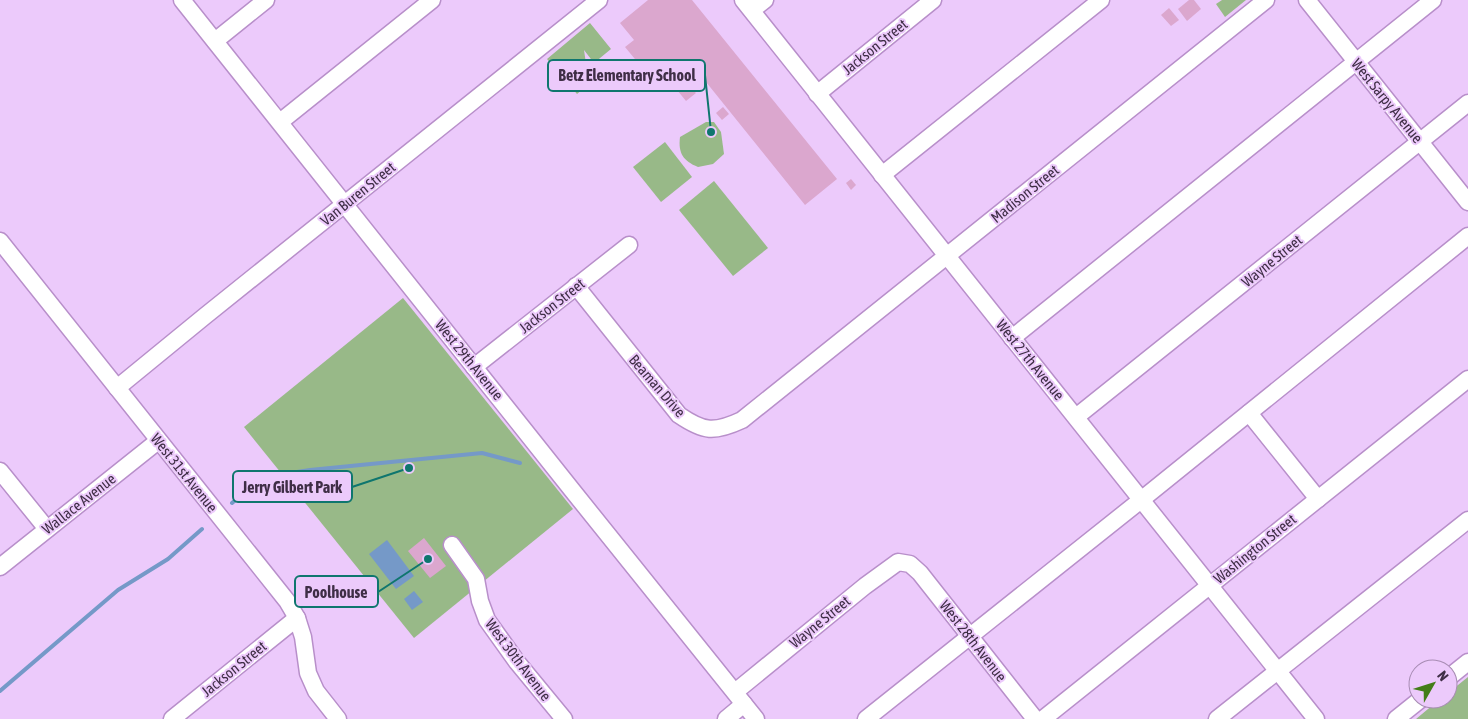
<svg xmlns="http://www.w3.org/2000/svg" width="1468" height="719" font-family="'Asap Condensed',sans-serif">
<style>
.green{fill:#98b988}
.water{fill:#7599c8}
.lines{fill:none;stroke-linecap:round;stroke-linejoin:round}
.stream{stroke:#7599c8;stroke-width:4}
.building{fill:#dba7ce}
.minor-casing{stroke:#b88fca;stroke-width:19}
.minor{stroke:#fff;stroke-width:16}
.labels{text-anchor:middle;stroke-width:4;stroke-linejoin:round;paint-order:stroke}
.street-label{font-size:15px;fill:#3f2e46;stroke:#eccafb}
.leader{fill:none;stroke:#0f766e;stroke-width:2}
.callout-dot{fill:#0f766e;stroke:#eccafb;stroke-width:2}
.callout{fill:#eccafb;stroke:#0f766e;stroke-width:2}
.callout-label{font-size:16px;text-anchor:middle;font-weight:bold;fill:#3f2e46}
</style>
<rect width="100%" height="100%" fill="#eccafb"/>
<g class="green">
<path d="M1222,0H1246L1225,17L1216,4Z"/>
<path d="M590,23L611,49L594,63L584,50L589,84L577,94L547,59Z"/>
<path d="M706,122H714L721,132L724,154L713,164L698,167C683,161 678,153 680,137Z"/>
<path d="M665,142L692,177L661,202L633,167Z"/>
<path d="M714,181L768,248L733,276L679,210Z"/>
<path d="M403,298L573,509L414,638L244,427Z"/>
<path d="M1468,677V719H1416L1440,699H1448V693Z"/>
</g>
<g class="water">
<path d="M387,540L414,576L396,589L369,554Z"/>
<path d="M414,591L423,602L412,610L404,599Z"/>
</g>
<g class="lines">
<g class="stream">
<path d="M232,503L248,489L271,476L310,470L482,453L520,463"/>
<path d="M0,691L118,590L168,559L202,529"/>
</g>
</g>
<g class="building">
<path d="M648,0H692L837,179L805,205L702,77L690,87L696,93L686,101L659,68L649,76L625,47L634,40L620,23Z"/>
<path d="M1189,0H1194L1201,9L1187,21L1178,9Z"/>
<path d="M1169,8L1179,20L1171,26L1161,15Z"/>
<path d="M723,107L729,114L722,120L716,113Z"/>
<path d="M851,179L856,185L851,190L846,183Z"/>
<path d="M424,538L446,566L430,578L408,551Z"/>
</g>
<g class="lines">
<defs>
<g id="minor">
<path d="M182,0L572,490L756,719"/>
<path d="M743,0L1316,719"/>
<path d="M1307,0L1468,202"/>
<path d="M752,10L765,0"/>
<path d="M215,41L266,0"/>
<path d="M817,94L933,0"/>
<path d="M280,122L432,0"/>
<path d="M882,175L1101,0"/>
<path d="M0,241L287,601L297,618L303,637L308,673L316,691L338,719"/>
<path d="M576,286L679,415C704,432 714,433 742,420L1266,0"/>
<path d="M1012,338L1433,0"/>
<path d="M474,367L629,245"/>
<path d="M117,388L205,316L599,0"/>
<path d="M1249,413L1318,499"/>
<path d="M1076,417L1468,103"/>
<path d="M0,471L47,529"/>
<path d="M452,545L476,579L480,601L487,620L517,662L564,719"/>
<path d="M0,567L158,441"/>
<path d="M1448,678L1468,662"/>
<path d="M735,692L865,586L898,562L910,564L920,573L1035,719"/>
<path d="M172,719L297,618"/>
<path d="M726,719L744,704"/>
<path d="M866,719L1141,500L1468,236"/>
<path d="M1043,719L1468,379"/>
<path d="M1217,719L1468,520"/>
<path d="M1396,719L1421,699"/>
</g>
</defs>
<use href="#minor" class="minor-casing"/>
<use href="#minor" class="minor"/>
</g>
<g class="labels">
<g class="street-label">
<text transform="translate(875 47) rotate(-39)" y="5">Jackson Street</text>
<text transform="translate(1387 101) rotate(51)" y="5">West Sarpy Avenue</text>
<text transform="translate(358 194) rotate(-39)" y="5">Van Buren Street</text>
<text transform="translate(1025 194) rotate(-39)" y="5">Madison Street</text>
<text transform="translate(1272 261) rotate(-39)" y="5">Wayne Street</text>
<text transform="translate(552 306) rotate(-38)" y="5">Jackson Street</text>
<text transform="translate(469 360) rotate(51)" y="5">West 29th Avenue</text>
<text transform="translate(1030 360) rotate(51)" y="5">West 27th Avenue</text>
<text transform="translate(657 386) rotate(49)" y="5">Beaman Drive</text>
<text transform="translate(184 473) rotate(51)" y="5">West 31st Avenue</text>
<text transform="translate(79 504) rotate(-38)" y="5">Wallace Avenue</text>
<text transform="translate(1255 549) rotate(-39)" y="5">Washington Street</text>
<text transform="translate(820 622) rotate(-39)" y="5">Wayne Street</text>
<text transform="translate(973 641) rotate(52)" y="5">West 28th Avenue</text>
<text transform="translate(518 660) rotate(53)" y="5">West 30th Avenue</text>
<text transform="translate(234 669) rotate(-39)" y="5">Jackson Street</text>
</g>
</g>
<path class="leader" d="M711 132L705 75M409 468L352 487M428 559L378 592"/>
<g class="callout-dot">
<circle cx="711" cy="132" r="5"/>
<circle cx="409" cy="468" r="5"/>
<circle cx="428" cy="559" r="5"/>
</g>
<g class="callout">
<rect x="548" y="60" width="157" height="31" rx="5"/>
<rect x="233" y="471" width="119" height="31" rx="5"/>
<rect x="295" y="576" width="83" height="31" rx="5"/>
</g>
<g class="callout-label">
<text x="627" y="81">Betz Elementary School</text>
<text x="292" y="493">Jerry Gilbert Park</text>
<text x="336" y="598">Poolhouse</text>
</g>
<g transform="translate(1433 684) rotate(51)"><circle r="24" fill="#eccafb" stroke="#a78cb3"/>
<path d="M0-4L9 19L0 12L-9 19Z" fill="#437d18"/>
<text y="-8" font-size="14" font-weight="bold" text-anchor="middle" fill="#3f2e46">N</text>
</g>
</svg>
